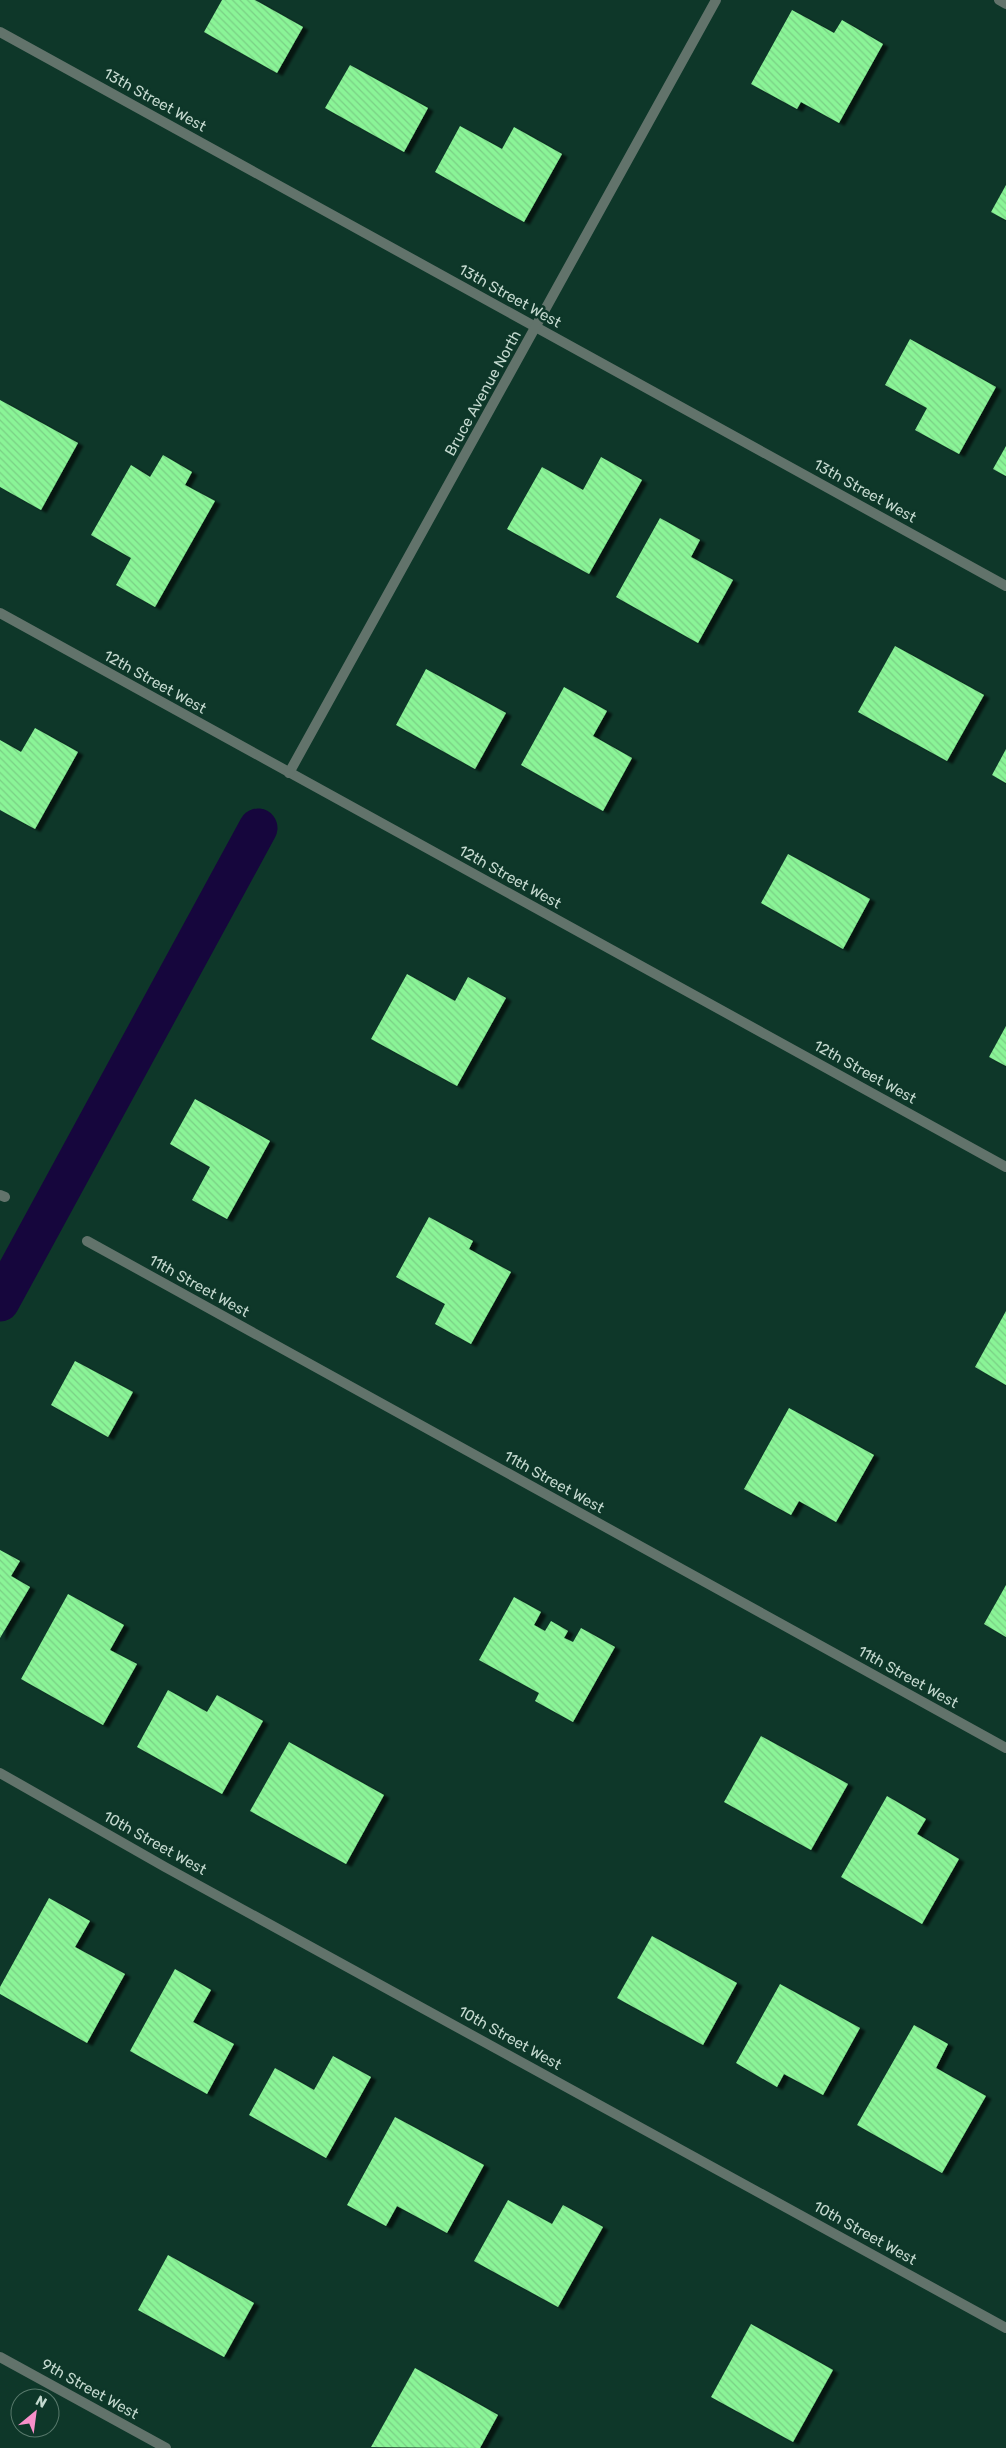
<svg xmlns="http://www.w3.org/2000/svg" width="1006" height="2448" font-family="Rubik,sans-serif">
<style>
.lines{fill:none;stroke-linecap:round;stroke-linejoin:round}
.canal{stroke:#16063d;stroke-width:39}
.building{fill:url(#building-back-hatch);filter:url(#shadow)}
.street{stroke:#62736b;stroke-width:10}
.labels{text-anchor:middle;stroke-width:5;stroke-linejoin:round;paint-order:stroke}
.street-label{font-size:15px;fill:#c4d9cf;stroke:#0e3729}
</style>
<defs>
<pattern id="building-back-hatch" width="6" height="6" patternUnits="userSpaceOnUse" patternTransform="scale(1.25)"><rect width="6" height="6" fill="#8af497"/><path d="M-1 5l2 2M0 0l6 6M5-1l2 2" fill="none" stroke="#7ad085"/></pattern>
<filter id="shadow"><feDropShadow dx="5.5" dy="3" stdDeviation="1" flood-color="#0009"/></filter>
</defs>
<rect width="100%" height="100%" fill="#0e3729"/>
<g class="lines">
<path class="canal" d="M0,1302L258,828"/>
</g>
<g class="building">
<path d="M222,0H255L303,27L277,73L204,32Z"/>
<path d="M792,10L834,33L842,20L883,44L839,123L801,102L797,109L751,84Z"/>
<path d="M350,65L428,108L404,152L325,108Z"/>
<path d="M460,126L502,149L514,127L562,154L524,222L435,172Z"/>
<path d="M1006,185V220L991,212Z"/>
<path d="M910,339L996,387L959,454L915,430L927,408L885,385Z"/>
<path d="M0,400L78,443L41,510L0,487Z"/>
<path d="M1006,446V476L993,469Z"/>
<path d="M163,455L192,472L185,485L215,501L155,607L116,585L131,558L91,535L131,465L150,477Z"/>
<path d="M601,457L642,480L589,574L507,529L542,467L583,490Z"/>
<path d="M660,518L700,540L691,557L733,580L698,643L616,597Z"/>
<path d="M895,646L984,695L947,761L858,712Z"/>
<path d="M426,669L506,713L475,769L396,725Z"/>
<path d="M564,687L607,711L593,736L632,758L603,811L521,765Z"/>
<path d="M35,728L78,752L35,829L0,810V740L21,752Z"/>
<path d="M1006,749V783L992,775Z"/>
<path d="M788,854L870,899L843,949L761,903Z"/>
<path d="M407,974L455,1001L468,977L506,998L457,1086L371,1039Z"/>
<path d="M1006,1026V1066L989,1057Z"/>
<path d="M195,1099L270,1141L227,1219L192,1200L210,1167L170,1144Z"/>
<path d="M429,1217L473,1241L469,1249L511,1272L471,1344L435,1324L445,1304L396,1277Z"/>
<path d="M1006,1311V1385L975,1367Z"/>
<path d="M75,1361L133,1392L108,1437L51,1405Z"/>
<path d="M789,1408L874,1455L836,1522L799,1501L791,1515L744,1489Z"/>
<path d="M0,1550L20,1561L11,1576L30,1587L0,1638Z"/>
<path d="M1006,1585V1637L984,1624Z"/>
<path d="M68,1594L124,1625L110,1650L137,1664L103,1725L21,1679Z"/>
<path d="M514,1597L541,1612L534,1625L545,1631L551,1621L568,1631L564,1638L573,1642L581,1628L615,1647L573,1722L535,1701L539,1693L479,1660Z"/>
<path d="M168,1690L207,1712L217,1695L263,1721L222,1794L137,1747Z"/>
<path d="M761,1736L848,1784L811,1850L724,1802Z"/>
<path d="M289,1742L384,1795L346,1864L250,1811Z"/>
<path d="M887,1796L926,1819L917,1834L959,1859L922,1924L841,1877Z"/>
<path d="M49,1898L90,1921L75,1947L125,1974L87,2043L0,1994V1987Z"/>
<path d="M652,1936L737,1983L703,2045L617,1998Z"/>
<path d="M175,1969L211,1990L193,2022L234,2044L207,2094L130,2051Z"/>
<path d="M780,1984L860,2028L823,2095L784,2074L777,2087L736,2063Z"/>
<path d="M914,2025L948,2044L936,2068L986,2096L942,2173L857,2125Z"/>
<path d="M333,2056L371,2077L326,2158L249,2115L275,2068L314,2090Z"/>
<path d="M395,2117L484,2165L447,2233L397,2206L386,2226L347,2205Z"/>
<path d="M508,2200L552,2224L563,2205L603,2227L558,2307L474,2261Z"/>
<path d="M168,2255L254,2303L224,2357L138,2310Z"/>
<path d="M751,2324L833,2370L793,2442L711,2397Z"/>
<path d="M415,2368L498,2415L480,2448L371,2447Z"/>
</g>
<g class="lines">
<g class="street">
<path d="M999,0L1006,4"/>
<path d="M0,32L1006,586"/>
<path d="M0,613L1006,1167"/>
<path d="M289,773L716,0"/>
<path d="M0,1195L5,1197"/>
<path d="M87,1241L1006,1748"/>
<path d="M0,1773L165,1867L1006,2328"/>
<path d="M0,2357L166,2448"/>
</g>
</g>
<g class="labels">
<g class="street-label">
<text transform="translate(155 100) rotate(29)" y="5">13th Street West</text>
<text transform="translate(510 296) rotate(29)" y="5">13th Street West</text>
<text transform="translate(483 393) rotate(-61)" y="5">Bruce Avenue North</text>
<text transform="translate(865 491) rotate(29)" y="5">13th Street West</text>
<text transform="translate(155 682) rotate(29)" y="5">12th Street West</text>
<text transform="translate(510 877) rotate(29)" y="5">12th Street West</text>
<text transform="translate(865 1072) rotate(29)" y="5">12th Street West</text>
<text transform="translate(199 1286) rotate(29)" y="5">11th Street West</text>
<text transform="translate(554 1482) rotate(29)" y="5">11th Street West</text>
<text transform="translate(908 1677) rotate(29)" y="5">11th Street West</text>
<text transform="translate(155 1843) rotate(29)" y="5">10th Street West</text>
<text transform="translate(510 2038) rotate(29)" y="5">10th Street West</text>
<text transform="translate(865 2233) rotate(29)" y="5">10th Street West</text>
<text transform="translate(90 2389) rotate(29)" y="5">9th Street West</text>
</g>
</g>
<g transform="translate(35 2413) rotate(29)"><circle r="24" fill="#0e3729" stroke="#57786b"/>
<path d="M0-4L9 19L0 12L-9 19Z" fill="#f98fca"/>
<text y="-8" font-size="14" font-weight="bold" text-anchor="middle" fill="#c4d9cf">N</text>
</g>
</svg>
